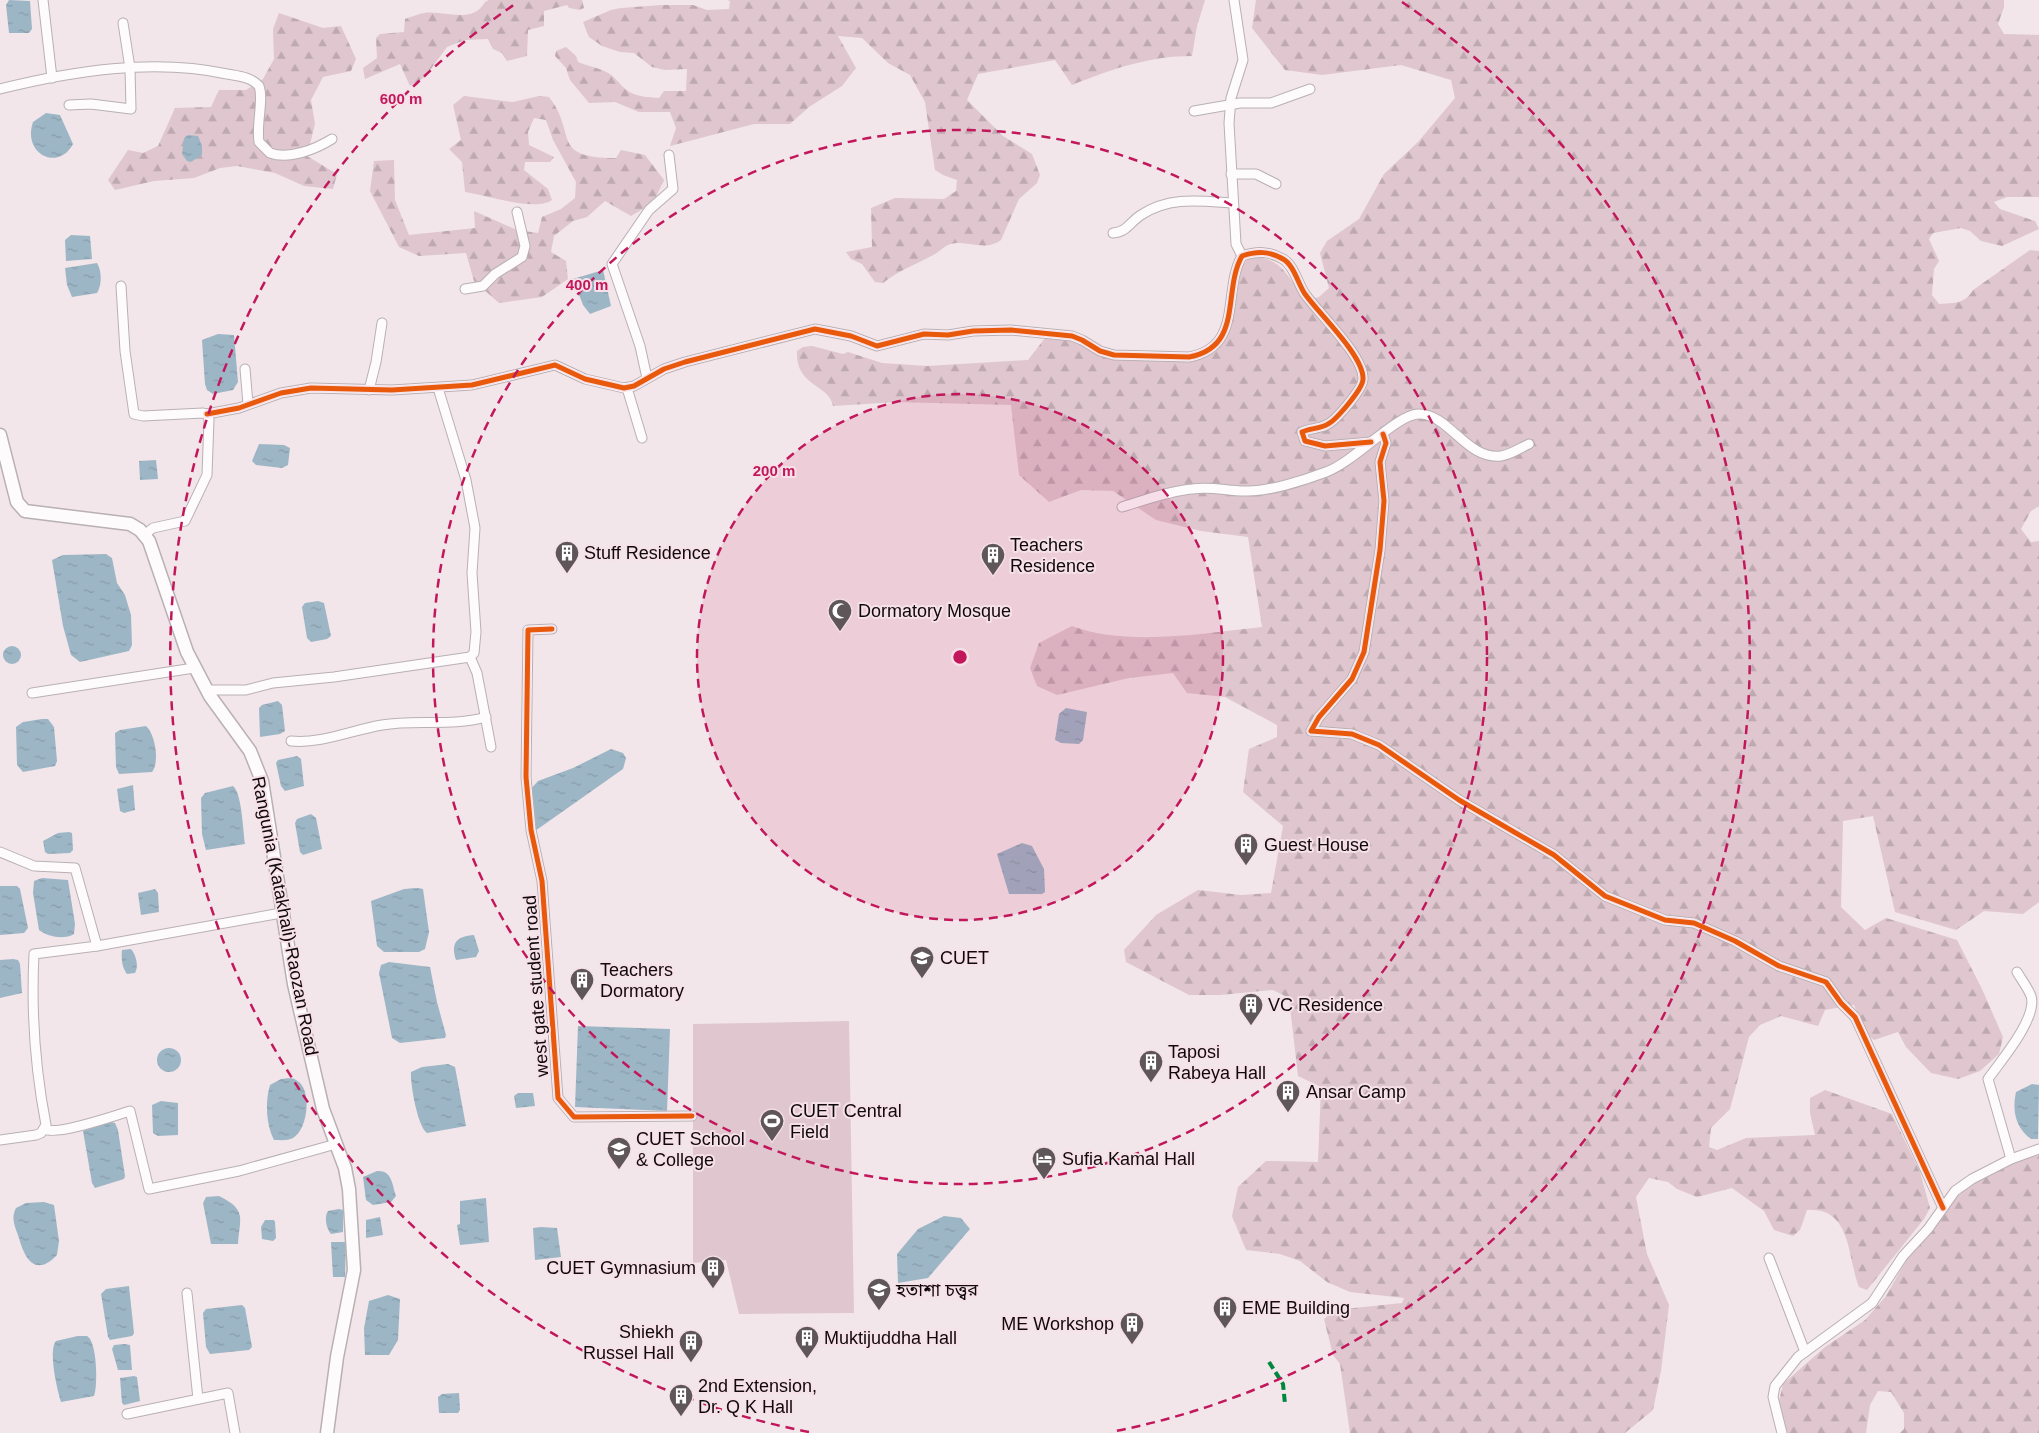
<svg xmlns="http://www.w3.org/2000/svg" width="2039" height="1433" font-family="Arial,'Noto Sans Bengali',sans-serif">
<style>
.green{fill:#dfc6cf}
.forest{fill:url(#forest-firs)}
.water{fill:url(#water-ripples)}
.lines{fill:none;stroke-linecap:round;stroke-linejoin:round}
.street-casing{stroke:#b9b0b4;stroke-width:11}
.secondary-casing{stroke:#b9b0b4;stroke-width:15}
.street{stroke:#fdfbfc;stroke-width:9}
.secondary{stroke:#fdfbfc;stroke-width:12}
.quiet{stroke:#00873e;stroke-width:4;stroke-dasharray:8 4;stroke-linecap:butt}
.cycleway-casing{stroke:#f7e1e9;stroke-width:8}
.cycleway{stroke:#e8590c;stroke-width:5}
.ring{fill:none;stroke:#c2185b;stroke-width:2.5;stroke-dasharray:9 6}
.labels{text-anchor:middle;stroke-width:4;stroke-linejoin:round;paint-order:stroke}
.poi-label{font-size:18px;fill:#10090c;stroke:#f7e1e9;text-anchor:start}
.street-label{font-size:18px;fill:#10090c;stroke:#f7e1e9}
.centre{fill:#c2185b;stroke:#f7e1e9;stroke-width:2.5}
.ring-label{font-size:15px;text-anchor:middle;font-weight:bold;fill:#c2185b;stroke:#f7e1e9;stroke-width:4;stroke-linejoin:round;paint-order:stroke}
</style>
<defs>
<pattern id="forest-firs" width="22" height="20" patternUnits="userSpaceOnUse" patternTransform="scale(1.25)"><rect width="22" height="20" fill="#dfc6cf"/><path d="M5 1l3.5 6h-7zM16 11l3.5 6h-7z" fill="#bea9b1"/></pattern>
<pattern id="water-ripples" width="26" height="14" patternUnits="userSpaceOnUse" patternTransform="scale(1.25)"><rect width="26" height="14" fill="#9db6c6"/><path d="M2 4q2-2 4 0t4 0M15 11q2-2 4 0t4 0" fill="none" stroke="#869ba9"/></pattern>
</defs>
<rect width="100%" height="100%" fill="#f2e6ea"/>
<path class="green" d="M849,1021L854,1313L739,1314L726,1260L693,1263V1024Z"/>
<g class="forest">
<path d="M489,0H582L584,8L580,10L569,8L567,5L544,11V26L528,30L527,56L507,61L502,53L493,49L488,39L465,40L447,47L425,77L410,86L400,64L365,79L363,68L377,58L376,38L380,34L404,32L405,19C411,17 418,14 424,13C445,10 472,25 485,2Z"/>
<path d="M727,0H1205L1197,26L1192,56C1149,56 1112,69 1072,85L1055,60L978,74L967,100L1003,136L1032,154L1040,175L1037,183L1019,199L1001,240C983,253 966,238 948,245C943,247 939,252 935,254C917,264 899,270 883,283L875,282L862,264L851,259L846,252L872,247L871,208L895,198L944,199L956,191L957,180L943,175L935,170L925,102L910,75L888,63L862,38L838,36L856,68L842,86L809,107L790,124H754L670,146L676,128L670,112H639L615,102L589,103L570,80L566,68L555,56L556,51L566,47L576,56L578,62C587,66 596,67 604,71C615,75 619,85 628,91C637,97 648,97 659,98L664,91H686L687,69L665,70L652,67L634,53L620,52L602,46L589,37L583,22L611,10L621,8L662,5H693L707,10L729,9L730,1Z"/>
<path d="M1256,0H2004V7L1998,24L2004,34L2039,35V197H2007L1994,202L2000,209L2035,221L2039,229L2002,246L1981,241L1970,231L1961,228L1933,233L1929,239L1939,261L1934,269L1932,295L1939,304C1954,303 1965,304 1973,290L2030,250L2039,251V506L2031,511L2021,529L2031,542L2039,541V902L2023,914L1984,911L1956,930L1895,912L1873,816L1843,821L1841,907L1865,930L1886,918L1957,940L1982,989L2003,1037L1999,1054L1980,1071L1958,1079L1931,1073L1906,1047L1898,1032L1874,1040L1865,1032L1854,1005L1825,1010L1818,1026L1781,1016L1760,1025L1749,1037L1730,1109L1711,1128L1709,1147L1717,1150L1746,1138L1815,1135L1810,1113V1098L1825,1090L1892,1114L1920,1172L1930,1208L1924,1219L1867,1290L1859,1287C1847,1257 1852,1207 1807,1210L1800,1230L1793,1236L1774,1230L1764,1211L1732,1188L1697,1197L1677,1189L1668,1182L1649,1178L1636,1197L1647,1254L1669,1305L1661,1371L1653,1410L1625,1433H1350L1340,1364L1333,1355L1324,1319L1335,1310L1402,1303L1404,1298L1350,1292L1327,1282L1300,1261L1280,1254L1246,1250L1232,1216L1238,1187L1266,1161L1318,1162L1321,1087L1298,1076L1289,998L1273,990L1220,995H1189L1126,962L1124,950L1156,915L1198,890L1241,895L1271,893L1283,826L1243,792L1249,749L1277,737V725L1225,697L1187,693L1173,673L1129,678L1057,695L1037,686L1030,668L1039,643L1072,626C1126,647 1205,633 1262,627L1248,537L1201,531L1156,520L1113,491L1081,490L1049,502L1019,475L1011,405L896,402L833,406C830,384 795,387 797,351L803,347L812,346L843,354L848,352L882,363L927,366L1028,360L1045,338L1069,339L1116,359H1190L1224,338L1231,328L1242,266L1250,257C1280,255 1290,279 1305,301L1319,297L1329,288L1320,253L1327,241L1359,219L1384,174L1418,142L1455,98L1451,80L1401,65L1322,75L1285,70L1252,28Z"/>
<path d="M279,13L323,28L341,26L356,59L351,71L323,77L311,100L315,124L307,156L337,174L333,189L304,186L275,173L237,166L220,168L194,178L154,181L115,190L108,180L128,150L143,153L158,146L175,108L211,107L219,90H246L263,79L274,59L273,29Z"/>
<path d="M464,96L513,102L539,96L549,97C578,134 549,158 616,158L621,150L645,155L664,180L653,203L631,216L605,201L587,217L573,221L554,236L551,252L566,261L568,279L542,297L499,303L474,281L466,253L419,256L399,247L370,191L374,161L394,160L395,200L409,235L475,228L474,211L517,230L538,233L542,217L561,209L575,198L576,182L553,140L546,120L534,118L528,132L529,145L554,157L550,162H525L524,170L548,189L552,200C536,212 486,195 465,192L462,162L449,149L461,140L453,105Z"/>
<path d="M2039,1152V1433H1900L1904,1429V1413L1891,1392L1878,1391L1870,1405L1866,1433H1787L1779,1401L1783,1384L1825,1347L1865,1320L1886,1296L1907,1259L1930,1233L1947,1207L1961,1193L1975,1182L2018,1159Z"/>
</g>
<g class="water">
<path d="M9,0L30,1L32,29L29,33H9L6,5Z"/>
<path d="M46,113L60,115L73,144C58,172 22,154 33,122Z"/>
<path d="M188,135L198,136L202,146V155L191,162L187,161L182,154L184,138Z"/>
<path d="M71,235L90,236L92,259L66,261L65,240Z"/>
<path d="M97,263C102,271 102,285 97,293L72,297L67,285L65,268Z"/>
<path d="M603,270L611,306L590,314L583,305L573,279Z"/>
<path d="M218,334L234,335L238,382L233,390L213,394L207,390L205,384L202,340Z"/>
<path d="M259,444L284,445L290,448L288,465L282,468L256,465L252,461Z"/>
<path d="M156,460L158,479L140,480L139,461Z"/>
<path d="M106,554L112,558L117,583L125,595L131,615L132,645L129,651L80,662L71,655L63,626L52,560L63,555Z"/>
<path d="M318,601L324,603L331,636L327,639L311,642L307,638L302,607L305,603Z"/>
<circle cx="12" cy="655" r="9"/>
<path d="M278,701L282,705L285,731L280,734L260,737L259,708L262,705Z"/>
<path d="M1066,708L1087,712L1083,740L1079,744L1061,743L1055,740L1059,714Z"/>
<path d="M42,719H48L54,727L57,761L55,766L23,772L17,765L16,727L23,722Z"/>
<path d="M146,726C155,734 160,762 152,772L119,774L116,767L115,733L120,730Z"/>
<path d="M611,749L623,753L626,758L623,769L535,831L529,791L538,781L573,768Z"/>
<path d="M297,756L301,759L304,786L285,791L281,786L276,763L278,760Z"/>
<path d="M133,785L135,810L124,813L120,811L117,789Z"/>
<path d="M233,786C242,793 243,831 245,844L206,850L202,834L201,798L205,793Z"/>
<path d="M311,814L316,818L322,849L303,855L300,852L295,823L297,819Z"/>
<path d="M69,832L72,833L73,850L70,853L48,854L45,852L43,841L58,833Z"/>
<path d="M1022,843L1032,846L1044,869L1045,892L1042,894H1009L997,854Z"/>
<path d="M42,878L68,880L75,924L74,934C64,940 48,937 39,930L33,893L34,881Z"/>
<path d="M0,886H17L20,889L28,928L24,933L0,935Z"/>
<path d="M418,888L423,889L429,932L425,949L419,952H384L377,946L371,901L404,889Z"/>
<path d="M155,889L158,893L159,912L141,915L138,893Z"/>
<path d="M474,935L479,951L476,957L456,960C450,943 457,936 474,935Z"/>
<path d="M131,949C136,955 139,966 135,973L127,974C122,968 121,958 122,950Z"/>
<path d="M13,959L18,960L20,964L22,993L0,998V960Z"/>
<path d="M389,962L430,967L437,1002L446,1035L445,1038L400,1043L392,1038L379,973L381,965Z"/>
<path d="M578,1026L670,1029L667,1111L575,1107Z"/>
<circle cx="169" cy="1060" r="12"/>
<path d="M448,1064L455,1067L466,1126L427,1133C418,1128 410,1084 411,1072L422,1067Z"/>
<path d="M281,1079C286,1079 292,1077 296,1080C313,1088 308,1130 293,1138C288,1141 280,1140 274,1140C266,1125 265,1101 270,1085Z"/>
<path d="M2032,1084L2039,1085L2038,1139H2031C2015,1127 2012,1110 2016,1092Z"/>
<path d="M518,1093H533L535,1106L516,1108L514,1096Z"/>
<path d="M161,1101L178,1103V1135L158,1136L153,1133L152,1105Z"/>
<path d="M108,1121L115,1123L118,1130L125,1176L124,1179L95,1188L92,1183L83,1131Z"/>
<path d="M377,1171C392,1170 392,1184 396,1196L391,1202L373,1205L366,1200L363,1177Z"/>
<path d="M219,1196C247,1210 240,1217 238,1244H211L203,1203L206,1197Z"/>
<path d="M486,1198L489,1242L460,1245L457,1225L460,1224V1201Z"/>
<path d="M44,1202L54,1205L59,1241L57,1255C36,1277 25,1260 19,1238C16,1228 10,1219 16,1208L26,1203Z"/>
<path d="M339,1209L343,1210V1232L331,1234C326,1228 324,1217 328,1211Z"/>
<path d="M944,1216L961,1218L970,1229L928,1278L898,1283L897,1254L918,1229Z"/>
<path d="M380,1217L383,1235L366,1238V1220Z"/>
<path d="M265,1220H274L275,1222L276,1238L273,1241L262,1239L261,1227Z"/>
<path d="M541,1227L557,1228L561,1257L535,1260L533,1228Z"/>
<path d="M331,1242H346L345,1277H333Z"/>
<path d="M129,1286L134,1333L132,1336L110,1340L108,1337L101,1294L106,1289Z"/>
<path d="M388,1295L400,1299L398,1340L389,1355H365L364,1328L369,1301Z"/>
<path d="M242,1305L245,1308L252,1347L249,1350L210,1354L206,1347L203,1313L206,1309Z"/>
<path d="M78,1336H87C97,1341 98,1385 94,1396L61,1402C57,1390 48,1350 56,1341Z"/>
<path d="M125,1344L130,1345L132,1370H118L112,1349L114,1345Z"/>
<path d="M134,1376L137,1377L140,1401L124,1405L122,1403L120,1378Z"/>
<path d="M459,1393L460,1410L458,1413H439L438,1397L442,1394Z"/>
</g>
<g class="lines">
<defs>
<g id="street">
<path d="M43,0L52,78"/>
<path d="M1234,0L1243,60L1231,98L1229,123L1236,244L1242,256"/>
<path d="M0,89C72,71 153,58 227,74C238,76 251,77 259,86C264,100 256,124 259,142L270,153C289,160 316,149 332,139"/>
<path d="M69,105L91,104L131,109L130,68L123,23"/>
<path d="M1194,111L1240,103H1271L1310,89"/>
<path d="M1231,174H1256L1276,184"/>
<path d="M1113,233C1127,232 1130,222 1141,215C1170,196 1200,201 1233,203"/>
<path d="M121,286L125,351L134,414L143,416L203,413L207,414L209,419L207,475L185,521L153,528L144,535"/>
<path d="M465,289L483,286L495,274L522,257L525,246L517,212"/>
<path d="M245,369L248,404"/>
<path d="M647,378L640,346L612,264L649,210L673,189L669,155"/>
<path d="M627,388L642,438"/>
<path d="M369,390L376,362L382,323"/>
<path d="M207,414L239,408L281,393L311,388L392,390L472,385L555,365L585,379L624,388L634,386L664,369L685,362L815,329L851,336L877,346L924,334L948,335L973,331L1011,330L1072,336L1082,340L1100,351L1114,355L1189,357C1244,347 1222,291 1242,256C1257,251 1269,251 1283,259C1294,265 1298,284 1305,294C1319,314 1364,356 1363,379C1363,389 1336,420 1328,424C1320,429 1310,428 1302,432L1305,441L1325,446L1371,442"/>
<path d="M1383,434L1386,443L1380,462L1384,501L1380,550L1364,652L1352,679L1319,717L1311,731L1352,734L1379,745L1459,800L1554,855L1605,896L1665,920L1694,923L1735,941L1779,966L1826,982L1841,1003L1855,1017L1943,1208"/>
<path d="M1122,507C1145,500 1169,491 1192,489C1212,486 1226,491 1245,491C1268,492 1305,480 1326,472C1354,462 1396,415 1418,414C1449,413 1466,460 1501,456C1510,455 1520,448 1529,444"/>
<path d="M552,629L528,630L526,777L531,830L542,881L558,1098L574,1117L692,1116"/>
<path d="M470,657L477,673L491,747"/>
<path d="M207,690H246L273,683L334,677L470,657L474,653L476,632L472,573L475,528L466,480L438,388"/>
<path d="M32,693L194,668"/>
<path d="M291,741C321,744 352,730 382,725C416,719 451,727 486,717"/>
<path d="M0,852L34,866L75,868L97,946"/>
<path d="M44,1129C57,1136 113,1116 130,1111L149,1189L239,1171L336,1144"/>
<path d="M0,1140L36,1135L41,1133L46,1125C35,1068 31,1013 34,954L97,946L281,913"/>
<path d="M2011,1159L1988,1079C2000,1062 2038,1018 2031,996C2028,988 2021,979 2017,972"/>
<path d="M1769,1258L1805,1352"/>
<path d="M187,1293L198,1399"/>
<path d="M127,1414L228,1393L235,1433"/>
<path d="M1782,1433L1773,1397L1775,1386L1798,1357L1872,1303L1903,1256L1928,1229L1955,1191L1972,1179L2011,1159L2039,1149"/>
</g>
<path id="secondary" d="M0,435L17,502L25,511L130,524L140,530L149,541L187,652L210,696L250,751L262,781L294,984L323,1109L345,1168L349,1189L354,1270L337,1357L327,1433"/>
</defs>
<use href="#street" class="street-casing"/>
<use href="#secondary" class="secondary-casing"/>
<use href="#street" class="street"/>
<use href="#secondary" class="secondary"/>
<path class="quiet" d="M1269,1362L1283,1384L1285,1404"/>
<defs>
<g id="cycleway">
<path d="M207,414L239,408L281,393L311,388L392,390L472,385L555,365L585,379L624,388L634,386L664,369L685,362L815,329L851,336L877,346L924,334L948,335L973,331L1011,330L1072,336L1082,340L1100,351L1114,355L1189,357C1244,347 1222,291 1242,256C1257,251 1269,251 1283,259C1294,265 1298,284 1305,294C1319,314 1364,356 1363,379C1363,389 1336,420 1328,424C1320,429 1310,428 1302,432L1305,441L1325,446L1371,442"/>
<path d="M1383,434L1386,443L1380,462L1384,501L1380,550L1364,652L1352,679L1319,717L1311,731L1352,734L1379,745L1459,800L1554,855L1605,896L1665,920L1694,923L1735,941L1779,966L1826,982L1841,1003L1855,1017L1943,1208"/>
<path d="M552,629L528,630L526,777L531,830L542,881L558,1098L574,1117L692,1116"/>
</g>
</defs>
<use href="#cycleway" class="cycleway-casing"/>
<use href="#cycleway" class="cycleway"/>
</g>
<circle cx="960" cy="657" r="263" fill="#c2185b" fill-opacity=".12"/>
<g class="ring">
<circle cx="960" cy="657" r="263"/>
<circle cx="960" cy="657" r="527"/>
<path d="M809 1432A790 790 0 0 1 518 2M1402 2A790 790 0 0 1 1111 1432"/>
</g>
<defs>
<symbol id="building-pin" viewBox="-11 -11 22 30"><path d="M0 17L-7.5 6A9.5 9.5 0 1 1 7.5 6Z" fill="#5f565a" stroke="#f7e1e9"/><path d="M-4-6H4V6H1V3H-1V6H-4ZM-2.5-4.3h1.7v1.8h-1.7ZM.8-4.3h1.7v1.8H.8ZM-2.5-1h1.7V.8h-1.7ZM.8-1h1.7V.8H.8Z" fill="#fff"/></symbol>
<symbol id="mosque-pin" viewBox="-11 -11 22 30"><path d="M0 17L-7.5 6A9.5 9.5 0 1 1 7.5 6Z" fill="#5f565a" stroke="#f7e1e9"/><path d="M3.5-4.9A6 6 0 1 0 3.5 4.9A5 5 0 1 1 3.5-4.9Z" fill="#fff"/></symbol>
<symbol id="university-pin" viewBox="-11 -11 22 30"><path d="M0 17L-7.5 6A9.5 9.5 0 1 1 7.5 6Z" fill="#5f565a" stroke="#f7e1e9"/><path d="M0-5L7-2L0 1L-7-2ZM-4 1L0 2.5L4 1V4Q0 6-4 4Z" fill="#fff"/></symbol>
<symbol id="stadium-pin" viewBox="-11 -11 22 30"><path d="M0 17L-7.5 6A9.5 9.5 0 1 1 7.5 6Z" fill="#5f565a" stroke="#f7e1e9"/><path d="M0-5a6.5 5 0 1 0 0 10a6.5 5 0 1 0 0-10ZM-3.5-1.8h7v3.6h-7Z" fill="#fff"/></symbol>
<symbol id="school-pin" viewBox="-11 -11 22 30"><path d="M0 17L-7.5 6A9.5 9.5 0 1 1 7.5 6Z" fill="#5f565a" stroke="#f7e1e9"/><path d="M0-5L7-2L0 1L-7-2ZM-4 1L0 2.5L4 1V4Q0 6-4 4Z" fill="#fff"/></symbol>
<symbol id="hotel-pin" viewBox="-11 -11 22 30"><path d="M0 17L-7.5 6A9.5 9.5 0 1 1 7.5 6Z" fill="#5f565a" stroke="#f7e1e9"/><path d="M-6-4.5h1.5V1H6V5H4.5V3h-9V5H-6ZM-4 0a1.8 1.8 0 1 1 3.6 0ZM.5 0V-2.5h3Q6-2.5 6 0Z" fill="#fff"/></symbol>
</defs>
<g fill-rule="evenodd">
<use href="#building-pin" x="553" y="539" width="28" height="38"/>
<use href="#building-pin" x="979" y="541" width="28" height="38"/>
<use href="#mosque-pin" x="826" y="597" width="28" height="38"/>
<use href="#building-pin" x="1232" y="831" width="28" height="38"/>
<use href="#university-pin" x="908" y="944" width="28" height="38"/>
<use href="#building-pin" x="568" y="966" width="28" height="38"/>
<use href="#building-pin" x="1237" y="991" width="28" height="38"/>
<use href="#building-pin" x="1137" y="1048" width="28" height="38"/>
<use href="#building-pin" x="1274" y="1078" width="28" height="38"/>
<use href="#stadium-pin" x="758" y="1107" width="28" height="38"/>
<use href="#school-pin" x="605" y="1135" width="28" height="38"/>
<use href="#hotel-pin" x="1030" y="1145" width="28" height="38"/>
<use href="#building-pin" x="699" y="1254" width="28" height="38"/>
<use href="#university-pin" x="865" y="1276" width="28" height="38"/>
<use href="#building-pin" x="1211" y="1294" width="28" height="38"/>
<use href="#building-pin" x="1118" y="1310" width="28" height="38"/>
<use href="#building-pin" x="793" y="1324" width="28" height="38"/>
<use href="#building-pin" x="677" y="1328" width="28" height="38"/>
<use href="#building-pin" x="667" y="1382" width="28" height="38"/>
</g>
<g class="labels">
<g class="poi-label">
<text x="1010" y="551">Teachers<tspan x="1010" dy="21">Residence</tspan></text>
<text x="584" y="559">Stuff Residence</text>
<text x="858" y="617">Dormatory Mosque</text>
<text x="1264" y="851">Guest House</text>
<text x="940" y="964">CUET</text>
<text x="600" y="976">Teachers<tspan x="600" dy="21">Dormatory</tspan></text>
<text x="1268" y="1011">VC Residence</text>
<text x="1168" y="1058">Taposi<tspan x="1168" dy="21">Rabeya Hall</tspan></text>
<text x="1306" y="1098">Ansar Camp</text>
<text x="790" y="1117">CUET Central<tspan x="790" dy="21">Field</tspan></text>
<text x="636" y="1145">CUET School<tspan x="636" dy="21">&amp; College</tspan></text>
<text x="1062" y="1165">Sufia Kamal Hall</text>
<text x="696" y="1274" text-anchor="end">CUET Gymnasium</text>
<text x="896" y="1296">হতাশা চত্ত্বর</text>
<text x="1242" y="1314">EME Building</text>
<text x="1114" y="1330" text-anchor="end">ME Workshop</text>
<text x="674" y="1338" text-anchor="end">Shiekh<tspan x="674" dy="21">Russel Hall</tspan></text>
<text x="824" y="1344">Muktijuddha Hall</text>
<text x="698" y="1392">2nd Extension,<tspan x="698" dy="21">Dr. Q K Hall</tspan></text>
</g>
<g class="street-label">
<text transform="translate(285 916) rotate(79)" y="6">Rangunia (Katakhali)-Raozan Road</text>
<text transform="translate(536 986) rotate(-94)" y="6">west gate student road</text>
</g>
</g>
<circle cx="960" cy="657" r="8" class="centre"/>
<g class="ring-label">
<text x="401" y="104">600 m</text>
<text x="587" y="290">400 m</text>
<text x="774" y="476">200 m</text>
</g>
</svg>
